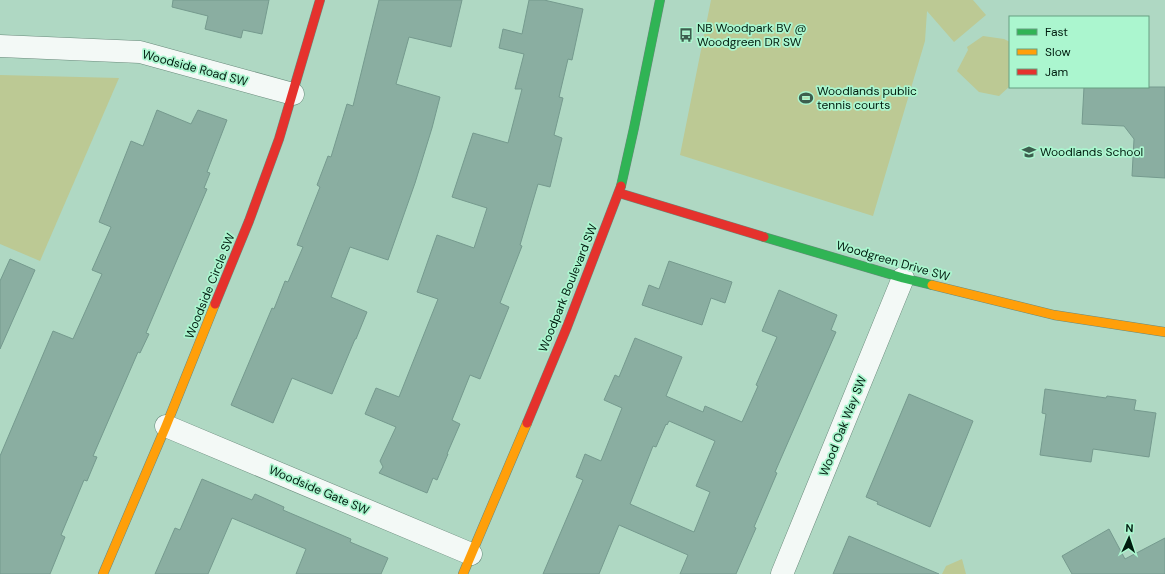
<svg xmlns="http://www.w3.org/2000/svg" width="1165" height="574" font-family="'DM Sans',sans-serif">
<style>
.green{fill:#bcc994}
.building{fill:#8aaea1;stroke:#759a8e;fill-rule:evenodd}
.lines{fill:none;stroke-linecap:round;stroke-linejoin:round}
.street-casing{stroke:#698a7b;stroke-width:23}
.fast-casing{stroke:#698a7b;stroke-width:10}
.slow-casing{stroke:#698a7b;stroke-width:10}
.jam-casing{stroke:#698a7b;stroke-width:10}
.street{stroke:#f3f9f6;stroke-width:22}
.fast{stroke:#30b455;stroke-width:9}
.slow{stroke:#ff9f0a;stroke-width:9}
.jam{stroke:#e5322d;stroke-width:9}
.labels{text-anchor:middle;stroke-width:3.5;stroke-linejoin:round;paint-order:stroke}
.poi-label{font-size:12px;fill:#001c0f;stroke:#abf6cf;text-anchor:start}
.street-label{font-size:12px;fill:#001c0f;stroke:#abf6cf}
</style>
<rect width="100%" height="100%" fill="#afd8c3"/>
<g class="green">
<path d="M711,0H973L986,15L954,42L927,11L925,41L873,216L680,155Z"/>
<path d="M983,36L1004,39L1010,42V86L999,96L979,92L957,71L968,50L967,47Z"/>
<path d="M0,75L119,78L40,261L0,244Z"/>
<path d="M962,559L966,574H942L946,566Z"/>
</g>
<g class="building">
<path d="M173,0H269L262,34L243,30L241,38L205,29L208,16L172,7Z"/>
<path d="M379,0H462L451,47L409,37L396,84L440,97L432,128L415,183L388,260L350,247L331,297L367,312L356,339H355L332,394L292,378L273,423L231,405L272,308L274,309L285,281L288,282L303,247L297,245L320,187L317,185L328,156L331,157L347,104L353,106Z"/>
<path d="M529,0H544L583,9L572,60L568,59L559,97L563,98L554,135L562,138L550,187L538,184L520,245L522,246L500,303L509,307L480,379L470,375L452,420L460,424L447,454H448L437,480L433,478L427,493L379,473L383,467L380,461L396,427L365,414L376,388L399,397L438,299L417,292L437,235L474,248L487,208L452,197L473,133L508,143L522,89H515L524,54L499,48L503,29L522,34Z"/>
<path d="M1084,87H1165V178L1132,176L1134,139L1124,126L1082,124Z"/>
<path d="M157,110L191,124L198,110L227,120L207,172L210,173L204,188L207,189L146,333L149,334L140,353L138,352L93,456L97,457L87,481L84,480L61,535L65,537L50,574H0V456L53,331L73,339L102,274L92,270L111,227L99,222L131,141L143,146Z"/>
<path d="M10,259L35,270L0,349V281Z"/>
<path d="M669,261L732,282L725,303L711,298L702,325L642,305L649,285L659,289Z"/>
<path d="M779,290L837,315L831,330L836,332L775,472L777,473L754,527L756,528L736,574H680L688,555L619,525L599,574H543L583,480L576,477L585,454L601,461L622,408L604,400L615,375L619,377L635,338L682,357L666,396L703,412L705,406L742,422L758,386L756,385L777,337L762,331ZM669,421L715,441L696,486L710,492L694,532L630,504L653,446L656,447L666,424L667,425Z"/>
<path d="M1045,389L1106,398L1107,396L1136,400L1134,410L1156,413L1149,457L1093,449L1091,462L1040,455L1046,414L1042,413Z"/>
<path d="M909,394L973,421L930,527L877,504L878,502L866,497Z"/>
<path d="M202,479L252,500L255,494L284,507L283,510L351,539L350,542L388,558L381,574H296L306,549L232,518L208,574H155L175,528L180,530Z"/>
<path d="M1109,529L1125,559L1165,538V574H1072L1062,556Z"/>
<path d="M849,536L939,574H833Z"/>
</g>
<g class="lines">
<defs>
<g id="street">
<path d="M0,46L140,52L293,94"/>
<path d="M166,426L471,554"/>
<path d="M782,574L903,278"/>
</g>
<g id="fast">
<path d="M621,186L634,128L660,0"/>
<path d="M764,237L903,278L932,285"/>
</g>
<g id="slow">
<path d="M932,285L1054,315L1165,332"/>
<path d="M103,574L166,426L215,304"/>
<path d="M463,574L527,423"/>
</g>
<g id="jam">
<path d="M619,193L764,237"/>
<path d="M215,304L249,221L279,139L320,0"/>
<path d="M527,423L567,327L621,186"/>
</g>
</defs>
<use href="#street" class="street-casing"/>
<use href="#fast" class="fast-casing"/>
<use href="#slow" class="slow-casing"/>
<use href="#jam" class="jam-casing"/>
<use href="#street" class="street"/>
<use href="#fast" class="fast"/>
<use href="#slow" class="slow"/>
<use href="#jam" class="jam"/>
</g>
<defs>
<symbol id="bus-bare" viewBox="-9 -9 18 18"><path d="M-5-6H5V4H4V6H2V4H-2V6H-4V4H-5ZM-3.5-4V0h7V-4ZM-3.5 1.2v1.5H-2V1.2ZM2 1.2v1.5H3.5V1.2Z" fill="#3d5e4e" stroke="#abf6cf" stroke-width="2.5" paint-order="stroke"/></symbol>
<symbol id="stadium-bare" viewBox="-9 -9 18 18"><path d="M0-5a6.5 5 0 1 0 0 10a6.5 5 0 1 0 0-10ZM-3.5-1.8h7v3.6h-7Z" fill="#3d5e4e" stroke="#abf6cf" stroke-width="2.5" paint-order="stroke"/></symbol>
<symbol id="school-bare" viewBox="-9 -9 18 18"><path d="M0-5L7-2L0 1L-7-2ZM-4 1L0 2.5L4 1V4Q0 6-4 4Z" fill="#3d5e4e" stroke="#abf6cf" stroke-width="2.5" paint-order="stroke"/></symbol>
</defs>
<g fill-rule="evenodd">
<use href="#bus-bare" x="676" y="25" width="20" height="20"/>
<use href="#stadium-bare" x="796" y="88" width="20" height="20"/>
<use href="#school-bare" x="1019" y="142" width="20" height="20"/>
</g>
<g class="labels">
<g class="poi-label">
<text x="697" y="32">NB Woodpark BV @<tspan x="697" dy="14">Woodgreen DR SW</tspan></text>
<text x="817" y="95">Woodlands public<tspan x="817" dy="14">tennis courts</tspan></text>
<text x="1040" y="156">Woodlands School</text>
</g>
<g class="street-label">
<text transform="translate(195 68) rotate(15)" y="4">Woodside Road SW</text>
<text transform="translate(893 261) rotate(16)" y="4">Woodgreen Drive SW</text>
<text transform="translate(210 286) rotate(-68)" y="4">Woodside Circle SW</text>
<text transform="translate(568 288) rotate(-68)" y="4">Woodpark Boulevard SW</text>
<text transform="translate(843 426) rotate(-68)" y="4">Wood Oak Way SW</text>
<text transform="translate(319 490) rotate(23)" y="4">Woodside Gate SW</text>
</g>
</g>
<rect x="1009" y="16" width="140" height="72" fill="#abf6cf" stroke="#679f82"/>
<rect x="1017" y="29" width="20" height="6" fill="#30b455" stroke="#679f82"/>
<text x="1045" y="36" font-size="12" fill="#001c0f">Fast</text>
<rect x="1017" y="49" width="20" height="6" fill="#ff9f0a" stroke="#679f82"/>
<text x="1045" y="56" font-size="12" fill="#001c0f">Slow</text>
<rect x="1017" y="69" width="20" height="6" fill="#e5322d" stroke="#679f82"/>
<text x="1045" y="76" font-size="12" fill="#001c0f">Jam</text>
<g transform="translate(1129 538) rotate(3)" stroke="#abf6cf" stroke-width="3" paint-order="stroke">
<path d="M0-3L7 15L0 10L-7 15Z" fill="#001c0f"/>
<text y="-6" font-size="11" font-weight="bold" text-anchor="middle" fill="#001c0f">N</text>
</g>
</svg>
